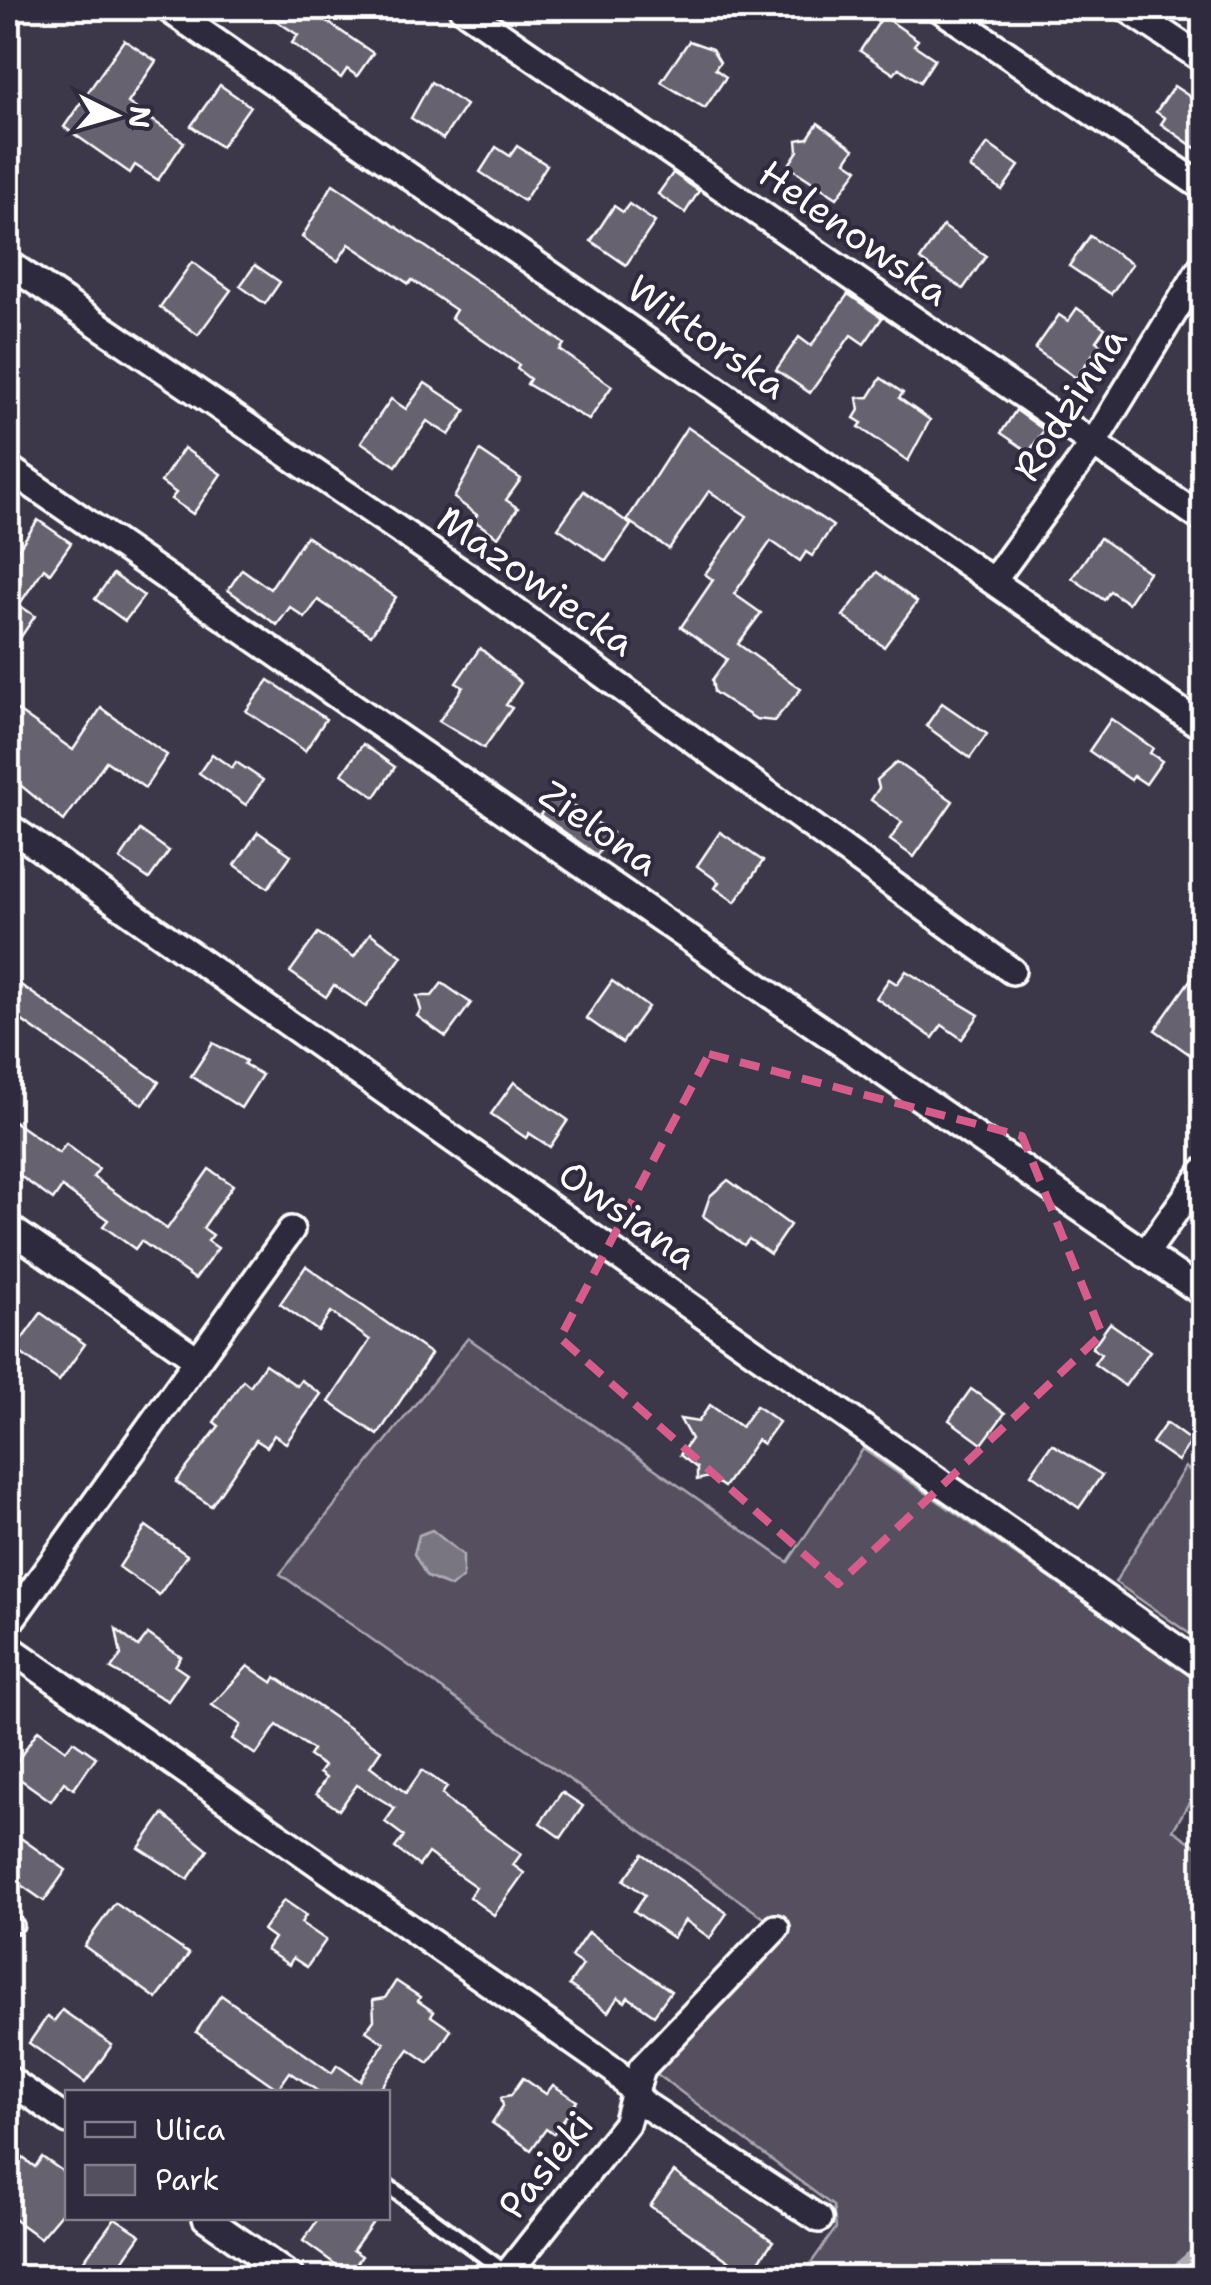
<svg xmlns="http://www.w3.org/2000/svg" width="1211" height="2285" font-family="'Shantell Sans',sans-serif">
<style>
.green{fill:#555060;stroke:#aaa8b0;stroke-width:2.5}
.water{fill:#797682;stroke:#afadb4;stroke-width:2.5}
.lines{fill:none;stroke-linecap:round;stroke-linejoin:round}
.stream{stroke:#afadb4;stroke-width:9}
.building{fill:#666270;stroke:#fff;stroke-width:2.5}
.service-casing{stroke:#fff;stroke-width:20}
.minor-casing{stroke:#fff;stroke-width:32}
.service{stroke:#2f2a3d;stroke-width:12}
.minor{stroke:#2f2a3d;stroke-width:25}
.marked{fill:none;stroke:#d45d8c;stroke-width:8;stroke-dasharray:20 12;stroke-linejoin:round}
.labels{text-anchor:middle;stroke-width:8;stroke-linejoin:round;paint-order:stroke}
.street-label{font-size:38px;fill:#fff;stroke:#2f2a3d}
</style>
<rect width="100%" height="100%" fill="#3c3749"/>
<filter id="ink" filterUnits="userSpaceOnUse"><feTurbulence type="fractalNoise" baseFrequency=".01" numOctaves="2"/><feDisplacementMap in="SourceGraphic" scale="20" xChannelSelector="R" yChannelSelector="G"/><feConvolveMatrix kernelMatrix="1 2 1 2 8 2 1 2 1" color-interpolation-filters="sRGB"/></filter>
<g filter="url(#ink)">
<g class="green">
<path d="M468,1338L788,1562L863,1449L1203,1684V1779L1173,1830L1203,1851V2277H801L836,2228L833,2206L653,2071L751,1975L781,1930L280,1574Z"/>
<path d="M1185,1467L1203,1480V1643L1115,1582Z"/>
</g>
<path class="water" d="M432,1530L463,1555V1577L451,1587L427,1577L414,1554L419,1535Z"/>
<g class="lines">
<path class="stream" d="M1165,2278L1204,2244"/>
</g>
<g class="building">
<path d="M257,8H307L373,53L357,76L347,69L341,78L292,43L298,35Z"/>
<path d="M883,16L918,40L914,45L935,59L920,82L899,68L894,74L860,51Z"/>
<path d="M124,40L156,61L128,103L184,142L158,180L135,165L130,173L64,127Z"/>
<path d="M689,41L712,49L720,62L715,69L726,77L705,108L661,82Z"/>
<path d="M431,82L466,105L443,139L411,118Z"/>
<path d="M220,85L250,106L221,147L191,126Z"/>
<path d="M1174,86L1204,106V154L1161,124L1165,118L1156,112Z"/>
<path d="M818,123L854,149L846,161L858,169L837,198L788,166L798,151L797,140L808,138Z"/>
<path d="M988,144L1019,166L1002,190L970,168Z"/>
<path d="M517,146L547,165L524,201L480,172L496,147L510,156Z"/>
<path d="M673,173L699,191L685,213L658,194Z"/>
<path d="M333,184L510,304L564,344L560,350L612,386L589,420L527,384L530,379L517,369L519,365L451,318L456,310L412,280L409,284L349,244L338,261L302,237Z"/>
<path d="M629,204L655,222L626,265L591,241L614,206L623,212Z"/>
<path d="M943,226L986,256L963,289L920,260Z"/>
<path d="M1090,236L1132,264L1111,294L1069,266Z"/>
<path d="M192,262L231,290L198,335L160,307Z"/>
<path d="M255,265L280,282L265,304L240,286Z"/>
<path d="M848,294L882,318L864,344L851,335L810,393L776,370L799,337L811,346Z"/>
<path d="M1077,308L1105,328L1096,341L1100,344L1076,378L1035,349L1059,315L1068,321Z"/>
<path d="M881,378L903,393L899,398L930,420L908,461L859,427L862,423L854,418L859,410L857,398L869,397Z"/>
<path d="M425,383L466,410L449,435L427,421L396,466L361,442L391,399L406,409Z"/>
<path d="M1016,410L1044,430L1029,452L1001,433Z"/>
<path d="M687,427L833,526L812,556L806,552L800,561L771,541L734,594L761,613L738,644L801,689L774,721L756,719L714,692L712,680L727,659L681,627L713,580L705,574L747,516L709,491L669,549L627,520Z"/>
<path d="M184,448L221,474L193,514L171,499L176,493L161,482Z"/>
<path d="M480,451L521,479L506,500L518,508L498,537L473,520L477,515L454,498Z"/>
<path d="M584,491L631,525L606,561L558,528Z"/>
<path d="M38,520L71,543L50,573L44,568L19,605L35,616L8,656V564Z"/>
<path d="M306,536L396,597L371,635L318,600L305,618L290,607L277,625L228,590L242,569L270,589Z"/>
<path d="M1100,538L1149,572L1128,603L1110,591L1104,600L1072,578Z"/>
<path d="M877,572L917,602L884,647L843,616Z"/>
<path d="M113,574L144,596L125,621L95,599Z"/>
<path d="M480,648L521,683L506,705L512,708L484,748L439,721L463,687L456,683Z"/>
<path d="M269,680L326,719L305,751L246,711Z"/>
<path d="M942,703L987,734L970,758L926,726Z"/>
<path d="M8,704L73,750L101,708L167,755L145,788L106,761L64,821L8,775Z"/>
<path d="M1111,719L1153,748L1150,753L1162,761L1146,784L1134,776L1131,780L1089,751Z"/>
<path d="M363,744L395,767L375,797L342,774Z"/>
<path d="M212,754L232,768L236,762L263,780L246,805L199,773Z"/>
<path d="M897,762L953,801L914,857L890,840L902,822L871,800L879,788L877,780Z"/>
<path d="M555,794L612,833L597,855L540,815Z"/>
<path d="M140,830L169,851L149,879L120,859Z"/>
<path d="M258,832L291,855L268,888L235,865Z"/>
<path d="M720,832L763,861L735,902L715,888L719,882L697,866Z"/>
<path d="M318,933L354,957L370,933L402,956L366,1007L334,985L326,997L290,972Z"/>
<path d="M1204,960V1040L1192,1056L1155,1030Z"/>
<path d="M906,971L979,1015L962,1039L942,1025L933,1038L876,998L889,979L897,984Z"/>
<path d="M8,976L159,1082L143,1105L8,1011Z"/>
<path d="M612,981L648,1007L622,1043L586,1018Z"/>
<path d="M442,983L471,1003L446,1037L417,1016L421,1010L417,996H432Z"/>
<path d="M213,1043L246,1061L244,1064L262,1075L241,1108L191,1076Z"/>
<path d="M514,1082L568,1120L550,1147L529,1133L526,1138L491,1114Z"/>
<path d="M8,1117L59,1153L66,1144L99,1169L93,1177L167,1229L209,1169L233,1185L203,1228L213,1235L208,1241L218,1248L195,1279L141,1241L135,1249L103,1226L108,1220L62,1187L53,1200L8,1167Z"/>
<path d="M728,1180L790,1225L770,1254L749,1239L744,1245L703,1216L710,1196Z"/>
<path d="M306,1266L431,1354L378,1435L329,1402L370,1340L331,1312L318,1331L280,1304Z"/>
<path d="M41,1313L85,1344L59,1381L15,1349Z"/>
<path d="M1110,1323L1150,1351L1125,1386L1094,1364L1101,1354L1092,1348Z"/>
<path d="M265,1364L297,1386L301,1380L321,1394L286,1443L274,1435L267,1447L256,1440L211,1506L176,1482L219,1426L214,1422L243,1380L250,1386Z"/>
<path d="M971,1389L1005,1413L982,1444L949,1420Z"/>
<path d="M710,1405L741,1427L756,1406L779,1422L763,1444L757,1440L724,1487L709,1477L697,1480V1468L680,1455L691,1439L680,1419L698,1422Z"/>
<path d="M1166,1423L1191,1441L1178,1461L1152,1443Z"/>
<path d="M1052,1444L1102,1475L1079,1508L1031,1474Z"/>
<path d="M146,1526L187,1555L159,1595L119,1567Z"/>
<path d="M116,1629L138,1647L148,1634L181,1657L175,1666L187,1674L168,1701L111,1669L121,1655Z"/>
<path d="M248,1666L273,1683L276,1677L381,1750L370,1766L406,1793L422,1770L447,1787L442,1794L454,1806L521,1854L513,1865L524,1873L494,1915L469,1897L476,1887L428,1853L419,1866L395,1848L404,1836L385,1822L395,1808L357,1785L339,1810L316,1794L326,1778L319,1773L324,1766L309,1756L313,1750L277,1725L256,1755L232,1739L241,1725L212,1705Z"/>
<path d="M38,1730L66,1750L73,1741L96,1757L74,1789L64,1782L51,1801L10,1772Z"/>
<path d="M562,1792L583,1806L561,1838L540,1823Z"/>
<path d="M163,1814L208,1850L188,1879L139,1848Z"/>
<path d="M8,1829L66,1870L44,1901L8,1876Z"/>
<path d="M643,1854L727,1913L710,1938L685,1920L673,1938L634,1911L645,1895L624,1880Z"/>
<path d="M284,1900L306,1915L301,1923L326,1940L307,1967L293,1958L289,1965L266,1950L274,1938L263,1930Z"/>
<path d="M115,1903L189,1954L157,1999L84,1946Z"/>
<path d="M588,1932L671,1991L654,2015L628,1997L625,2002L618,1997L608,2012L569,1985L583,1965L571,1957Z"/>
<path d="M396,1981L420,1997L418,2001L434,2012L431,2016L451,2030L429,2063L409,2049L378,2092H319L290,2072L278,2089L196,2032L221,1995L332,2073L337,2065L360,2081L384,2043L366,2031L374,2020L373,2000L385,1998Z"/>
<path d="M62,2010L112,2045L85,2083L29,2043L47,2017L54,2021Z"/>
<path d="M523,2078L546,2094L553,2085L577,2101L553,2134L546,2129L531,2150L492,2123L503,2106L501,2097L511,2095Z"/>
<path d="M42,2157L68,2175V2205L40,2238L8,2215V2180L23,2158L35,2167Z"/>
<path d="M674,2172L773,2241L749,2275L650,2206Z"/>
<path d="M115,2218L141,2235L111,2278H97L80,2266Z"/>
<path d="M319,2218H376L353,2250L362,2256L349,2274L303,2241Z"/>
</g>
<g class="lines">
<defs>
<g id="service">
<path d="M8,1920L16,1925"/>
<path d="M388,2186L511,2276"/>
</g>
<g id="minor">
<path d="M167,8L1204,728"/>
<path d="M462,8L1204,520"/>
<path d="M939,8L1204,188"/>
<path d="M1126,8L1204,60"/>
<path d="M8,263L474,581L1012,971"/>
<path d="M8,468L1204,1294"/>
<path d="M993,581L1093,444L1204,263"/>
<path d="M8,826L1204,1668"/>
<path d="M8,1227L197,1359"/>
<path d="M1145,1254L1204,1171"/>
<path d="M8,1624L291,1230"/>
<path d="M8,1647L615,2071L644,2104L819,2219"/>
<path d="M8,2079L68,2121"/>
<path d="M206,2218L292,2278"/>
<path d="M504,2278L626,2124L642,2068L776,1928"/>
</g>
</defs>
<use href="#service" class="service-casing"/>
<use href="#minor" class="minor-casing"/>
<use href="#service" class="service"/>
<use href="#minor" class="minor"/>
</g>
</g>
<path class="marked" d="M709,1054L1022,1136L1102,1334L838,1584L560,1338Z"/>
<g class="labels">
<g class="street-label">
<text transform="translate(854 233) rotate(35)" y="13">Helenowska</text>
<text transform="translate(707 337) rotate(35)" y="13">Wiktorska</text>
<text transform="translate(1070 404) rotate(-57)" y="13">Rodzinna</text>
<text transform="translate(536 581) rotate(35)" y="13">Mazowiecka</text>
<text transform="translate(599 828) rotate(35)" y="13">Zielona</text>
<text transform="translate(628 1215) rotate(35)" y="13">Owsiana</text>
<text transform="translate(546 2165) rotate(-51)" y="13">Pasieki</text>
</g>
</g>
<rect width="1211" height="2285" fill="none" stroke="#2f2a3d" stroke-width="40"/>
<rect x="20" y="20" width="1171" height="2245" fill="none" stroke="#fff" stroke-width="4" filter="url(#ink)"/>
<rect x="65" y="2090" width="325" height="130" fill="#2f2a3d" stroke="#827f8b" stroke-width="2.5"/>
<rect x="85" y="2122" width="50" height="15" fill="#2f2a3d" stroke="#827f8b" stroke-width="2.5"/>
<text x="155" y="2140" font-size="30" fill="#ffffff">Ulica</text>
<rect x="85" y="2165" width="50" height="30" fill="#555060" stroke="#827f8b" stroke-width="2.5"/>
<text x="155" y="2190" font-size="30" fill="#ffffff">Park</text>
<g transform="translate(115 115) rotate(95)" stroke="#2f2a3d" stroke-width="8" paint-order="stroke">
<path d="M0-8L18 38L0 25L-18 38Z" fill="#ffffff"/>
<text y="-15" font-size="28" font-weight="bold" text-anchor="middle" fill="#ffffff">N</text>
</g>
</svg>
